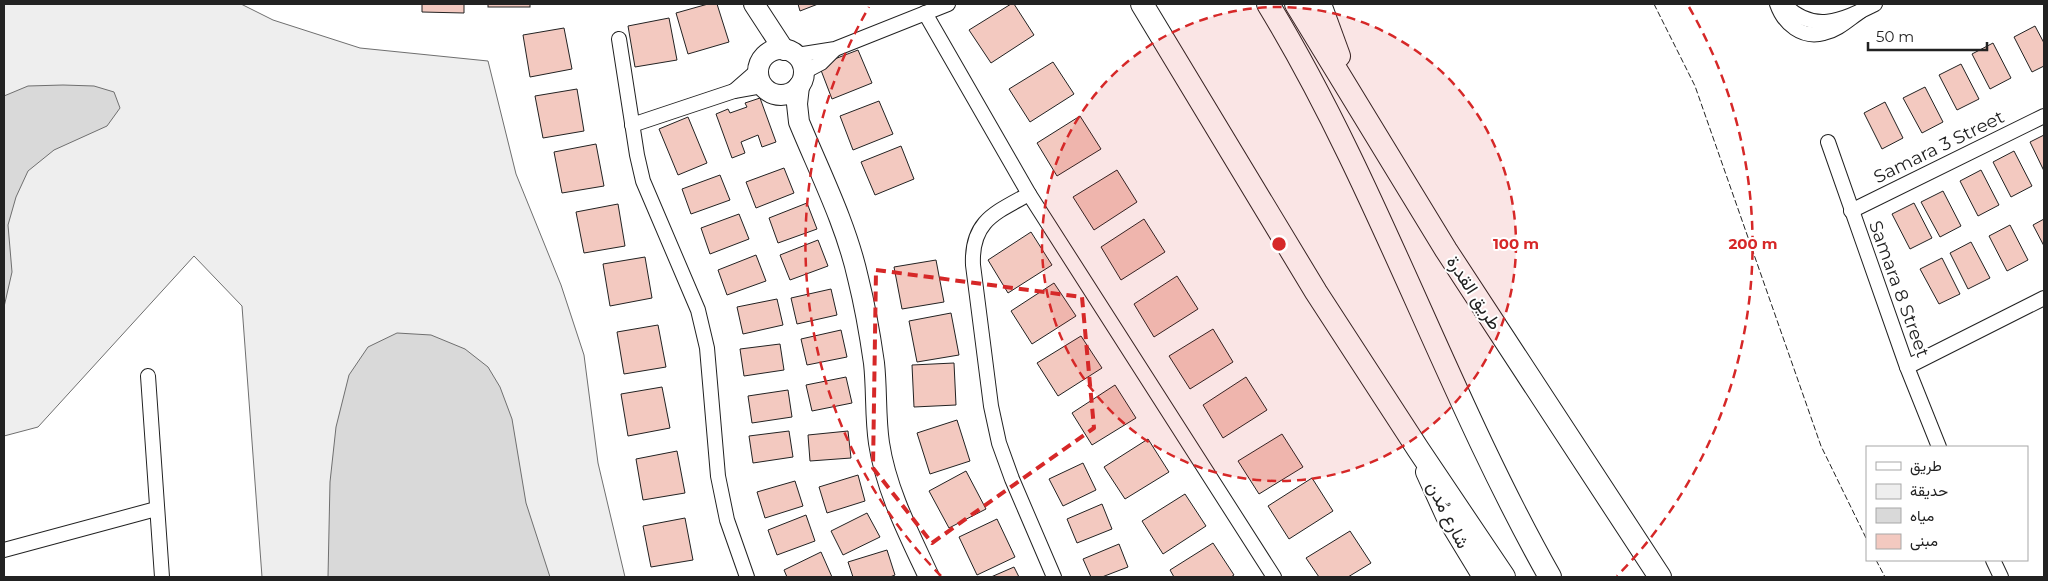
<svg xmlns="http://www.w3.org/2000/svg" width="2048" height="581" font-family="Montserrat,Vazirmatn,sans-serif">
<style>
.green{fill:#eee;stroke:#6f6f6f}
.water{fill:#d9d9d9;stroke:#6f6f6f}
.building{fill:#f3c9c0;stroke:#222}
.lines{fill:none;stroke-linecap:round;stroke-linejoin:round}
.street-casing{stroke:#222;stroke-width:16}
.secondary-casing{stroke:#222;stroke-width:22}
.primary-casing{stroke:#222;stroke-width:24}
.street{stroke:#fff;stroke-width:14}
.secondary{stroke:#fff;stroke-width:20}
.primary{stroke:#fff;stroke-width:22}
.fence{stroke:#222;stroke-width:1;stroke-dasharray:6 2.5;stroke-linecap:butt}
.marked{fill:none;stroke:#d62828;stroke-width:4;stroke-dasharray:10 6;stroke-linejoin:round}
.ring{fill:none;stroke:#d62828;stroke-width:2.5;stroke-dasharray:9 6}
.labels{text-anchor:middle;stroke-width:4;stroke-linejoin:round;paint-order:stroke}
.street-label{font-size:18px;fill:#222;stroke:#fff}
.centre{fill:#d62828;stroke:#fff;stroke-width:2.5}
.ring-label{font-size:15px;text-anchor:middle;font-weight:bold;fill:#d62828;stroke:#fff;stroke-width:4;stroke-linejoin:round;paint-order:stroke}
</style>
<rect width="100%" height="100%" fill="#fff"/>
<path class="green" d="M4,4H241L273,20L360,48L488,61L516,174L561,285L584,355L598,463L625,577H262L242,306L194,256L38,427L4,436Z"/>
<g class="water">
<path d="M63,85L94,86L114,92L120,108L107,126L54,150L28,171L16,197L8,225L12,272L4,307V96L28,86Z"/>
<path d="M397,333L431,335L465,349L488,367L500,387L512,419L526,503L550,577H328L330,482L336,427L349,375L368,347Z"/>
</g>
<g class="building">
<path d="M422,4H464V13L422,12Z"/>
<rect x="488" y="4" width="42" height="3"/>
<path d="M708,4H717L729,42L688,54L676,13Z"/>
<path d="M798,4H818L800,11Z"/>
<path d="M1011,4H1014L1034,35L991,63L969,30Z"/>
<path d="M669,18L677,60L635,67L628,26Z"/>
<path d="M2035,26L2044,43V66L2032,72L2014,37Z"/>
<path d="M564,28L572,69L530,77L523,35Z"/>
<path d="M1993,43L2011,78L1990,89L1972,54Z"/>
<path d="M858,50L872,83L832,99L819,65Z"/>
<path d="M1053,62L1074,94L1030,122L1009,89Z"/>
<path d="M1961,64L1979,99L1957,110L1939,75Z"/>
<path d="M1925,87L1943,122L1922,133L1903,98Z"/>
<path d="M577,89L584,131L543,138L535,96Z"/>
<path d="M760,98L776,142L762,147L758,135L741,142L745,153L732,158L716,114L728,109L730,113L747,107L745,103Z"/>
<path d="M879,101L893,134L853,150L840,116Z"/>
<path d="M1885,102L1903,138L1882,149L1864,113Z"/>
<path d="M1080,116L1101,149L1057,176L1037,143Z"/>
<path d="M688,117L707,163L678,175L659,129Z"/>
<path d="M2044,135V171L2030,142Z"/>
<path d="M596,144L604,186L562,193L554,152Z"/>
<path d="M901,146L914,179L875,195L861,162Z"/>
<path d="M2014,151L2032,186L2011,197L1993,162Z"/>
<path d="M784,168L794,193L756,208L746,182Z"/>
<path d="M1117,170L1137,202L1094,230L1073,197Z"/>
<path d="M1981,170L1999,205L1978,216L1960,181Z"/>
<path d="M720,175L730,200L691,214L682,189Z"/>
<path d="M1943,191L1961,226L1940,237L1921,202Z"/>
<path d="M807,203L817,229L778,243L769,218Z"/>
<path d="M1914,203L1932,238L1910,249L1892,214Z"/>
<path d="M618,204L625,246L584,253L576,212Z"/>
<path d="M739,214L749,239L710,254L701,228Z"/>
<path d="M1144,219L1165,252L1121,280L1101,247Z"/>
<path d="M2044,219V246L2033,225Z"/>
<path d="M2010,225L2028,260L2007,271L1989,236Z"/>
<path d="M1031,232L1052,265L1008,293L988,260Z"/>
<path d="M818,240L828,266L790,280L780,255Z"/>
<path d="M1971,242L1990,278L1968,289L1950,253Z"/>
<path d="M756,255L766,281L727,295L718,270Z"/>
<path d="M645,257L652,298L610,306L603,264Z"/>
<path d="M1942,258L1960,294L1939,304L1920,269Z"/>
<path d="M936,260L944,302L902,309L894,267Z"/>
<path d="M1177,276L1198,309L1154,337L1134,304Z"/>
<path d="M1054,283L1076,316L1032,344L1011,311Z"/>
<path d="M831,289L837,315L797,324L791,298Z"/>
<path d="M777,299L783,325L743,334L737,307Z"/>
<path d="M951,313L959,355L917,362L909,321Z"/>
<path d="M658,325L666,367L624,374L617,332Z"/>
<path d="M1213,329L1233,362L1190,389L1169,356Z"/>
<path d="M841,330L847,357L807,365L801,339Z"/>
<path d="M1081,336L1102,368L1058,396L1037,363Z"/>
<path d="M780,344L784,370L744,376L740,349Z"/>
<path d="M954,363L956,405L914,407L912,365Z"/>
<path d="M846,377L852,403L812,411L806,385Z"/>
<path d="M1246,377L1267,410L1223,438L1203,405Z"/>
<path d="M1115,385L1136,418L1092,445L1072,413Z"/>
<path d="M662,387L670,428L628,436L621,394Z"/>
<path d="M788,390L792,417L752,423L748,396Z"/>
<path d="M957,420L970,461L930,474L917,433Z"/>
<path d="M789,431L793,457L753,463L749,436Z"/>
<path d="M848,431L851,458L810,461L808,435Z"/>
<path d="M1282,434L1303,467L1259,494L1238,461Z"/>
<path d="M1148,439L1169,472L1125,499L1104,467Z"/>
<path d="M677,451L685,493L643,500L636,459Z"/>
<path d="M1083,463L1096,490L1063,506L1049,479Z"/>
<path d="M966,471L986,509L949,528L929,491Z"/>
<path d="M858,475L865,501L827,513L819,487Z"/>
<path d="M1312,478L1333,511L1289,539L1268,506Z"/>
<path d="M795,481L803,506L765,518L757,492Z"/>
<path d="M1185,494L1206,526L1163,554L1142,521Z"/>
<path d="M1102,504L1112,529L1077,543L1067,519Z"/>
<path d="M867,513L880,537L843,555L831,531Z"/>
<path d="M806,515L815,541L777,555L768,530Z"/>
<path d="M685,518L693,560L651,567L643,526Z"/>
<path d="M997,519L1015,557L977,575L959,537Z"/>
<path d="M1350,531L1371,563L1348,577H1319L1306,558Z"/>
<path d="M1213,543L1234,575L1231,577H1174L1170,570Z"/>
<path d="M1119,544L1128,567L1102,577H1091L1083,559Z"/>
<path d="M887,550L895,575L890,577H853L848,562Z"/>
<path d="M821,552L832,577H787L784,570Z"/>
<path d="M1014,567L1019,577H991Z"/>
</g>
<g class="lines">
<defs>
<g id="street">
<path d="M1777,4C1784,24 1802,39 1824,33C1838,30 1849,19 1861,11"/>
<path d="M1784,4C1813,34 1841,21 1875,4"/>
<path d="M925,13L1029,194L1274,577"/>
<path d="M619,39L637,155L643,181L698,310L707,348L718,476L727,520L747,577"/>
<path d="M797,55L835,49L948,4"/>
<path d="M804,72L821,63L834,50"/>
<path d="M734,91L758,70"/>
<path d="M632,125L734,91L762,86"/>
<path d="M1828,142L1907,367L1939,447"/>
<path d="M1029,194C995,213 971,221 973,265L991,406L999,443L1012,479L1054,577"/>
<path d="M1851,211L2044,116"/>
<path d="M1907,367L2044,298"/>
<path d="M148,376L162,577"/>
<path d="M4,550L156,509"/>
<path d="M1993,560L2001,577"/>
</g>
<g id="secondary">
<path d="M754,4L784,50"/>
<circle cx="781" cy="72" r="23"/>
<path d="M799,86L797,104L799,122C820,173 846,224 858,278C865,306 870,335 874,363C877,390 875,416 879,443C886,490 909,534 929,577"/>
<path d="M1426,472L1446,516L1483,577"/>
</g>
<g id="primary">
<path d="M1142,4L1316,292L1418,449L1504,577"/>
<path d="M1268,4C1379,187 1445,391 1550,577"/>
<path d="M1296,4L1446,250L1660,577"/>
<path d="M1320,4L1339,56"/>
</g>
</defs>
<use href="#street" class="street-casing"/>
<use href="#secondary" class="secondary-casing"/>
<use href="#primary" class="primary-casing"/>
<use href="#street" class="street"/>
<use href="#secondary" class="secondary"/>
<use href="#primary" class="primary"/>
<g class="fence">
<path d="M1654,4L1695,86L1821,446L1867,540"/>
<path d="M1876,560L1885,577"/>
</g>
</g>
<path class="marked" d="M876,270L1082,297L1094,428L932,543L873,468Z"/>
<circle cx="1279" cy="244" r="237" fill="#d62828" fill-opacity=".12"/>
<g class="ring">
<circle cx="1279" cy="244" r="237"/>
<path d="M941 576A474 474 0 0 1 869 7M1689 7A474 474 0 0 1 1617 576"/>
</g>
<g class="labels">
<g class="street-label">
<text transform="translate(1939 147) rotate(-26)" y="6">Samara 3 Street</text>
<text transform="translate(1899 289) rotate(70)" y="6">Samara 8 Street</text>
<text transform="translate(1474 293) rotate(57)" y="6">طريق القدرة</text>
<text transform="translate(1448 515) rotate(63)" y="6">شارع مُدن</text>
</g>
</g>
<circle cx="1279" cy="244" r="8" class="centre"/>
<g class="ring-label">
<text x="1516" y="249">100 m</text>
<text x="1753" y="249">200 m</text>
</g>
<rect width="2048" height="581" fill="none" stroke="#222222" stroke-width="10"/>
<rect x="1866" y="446" width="162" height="115" fill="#ffffff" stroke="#a7a7a7"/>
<rect x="1876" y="462" width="25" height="8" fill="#ffffff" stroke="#a7a7a7"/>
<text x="1910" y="471" font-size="15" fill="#222222">طريق</text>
<rect x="1876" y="484" width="25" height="15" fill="#eeeeee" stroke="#a7a7a7"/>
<text x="1910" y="496" font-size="15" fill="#222222">حديقة</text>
<rect x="1876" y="508" width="25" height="15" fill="#d9d9d9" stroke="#a7a7a7"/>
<text x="1910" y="521" font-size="15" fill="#222222">مياه</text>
<rect x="1876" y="534" width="25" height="15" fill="#f3c9c0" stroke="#a7a7a7"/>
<text x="1910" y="546" font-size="15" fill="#222222">مبنى</text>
<path d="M1868 42v8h119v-8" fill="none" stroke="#222222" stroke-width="2.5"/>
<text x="1876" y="42" font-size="15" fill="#222222" stroke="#ffffff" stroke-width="4" paint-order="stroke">50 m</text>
</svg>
